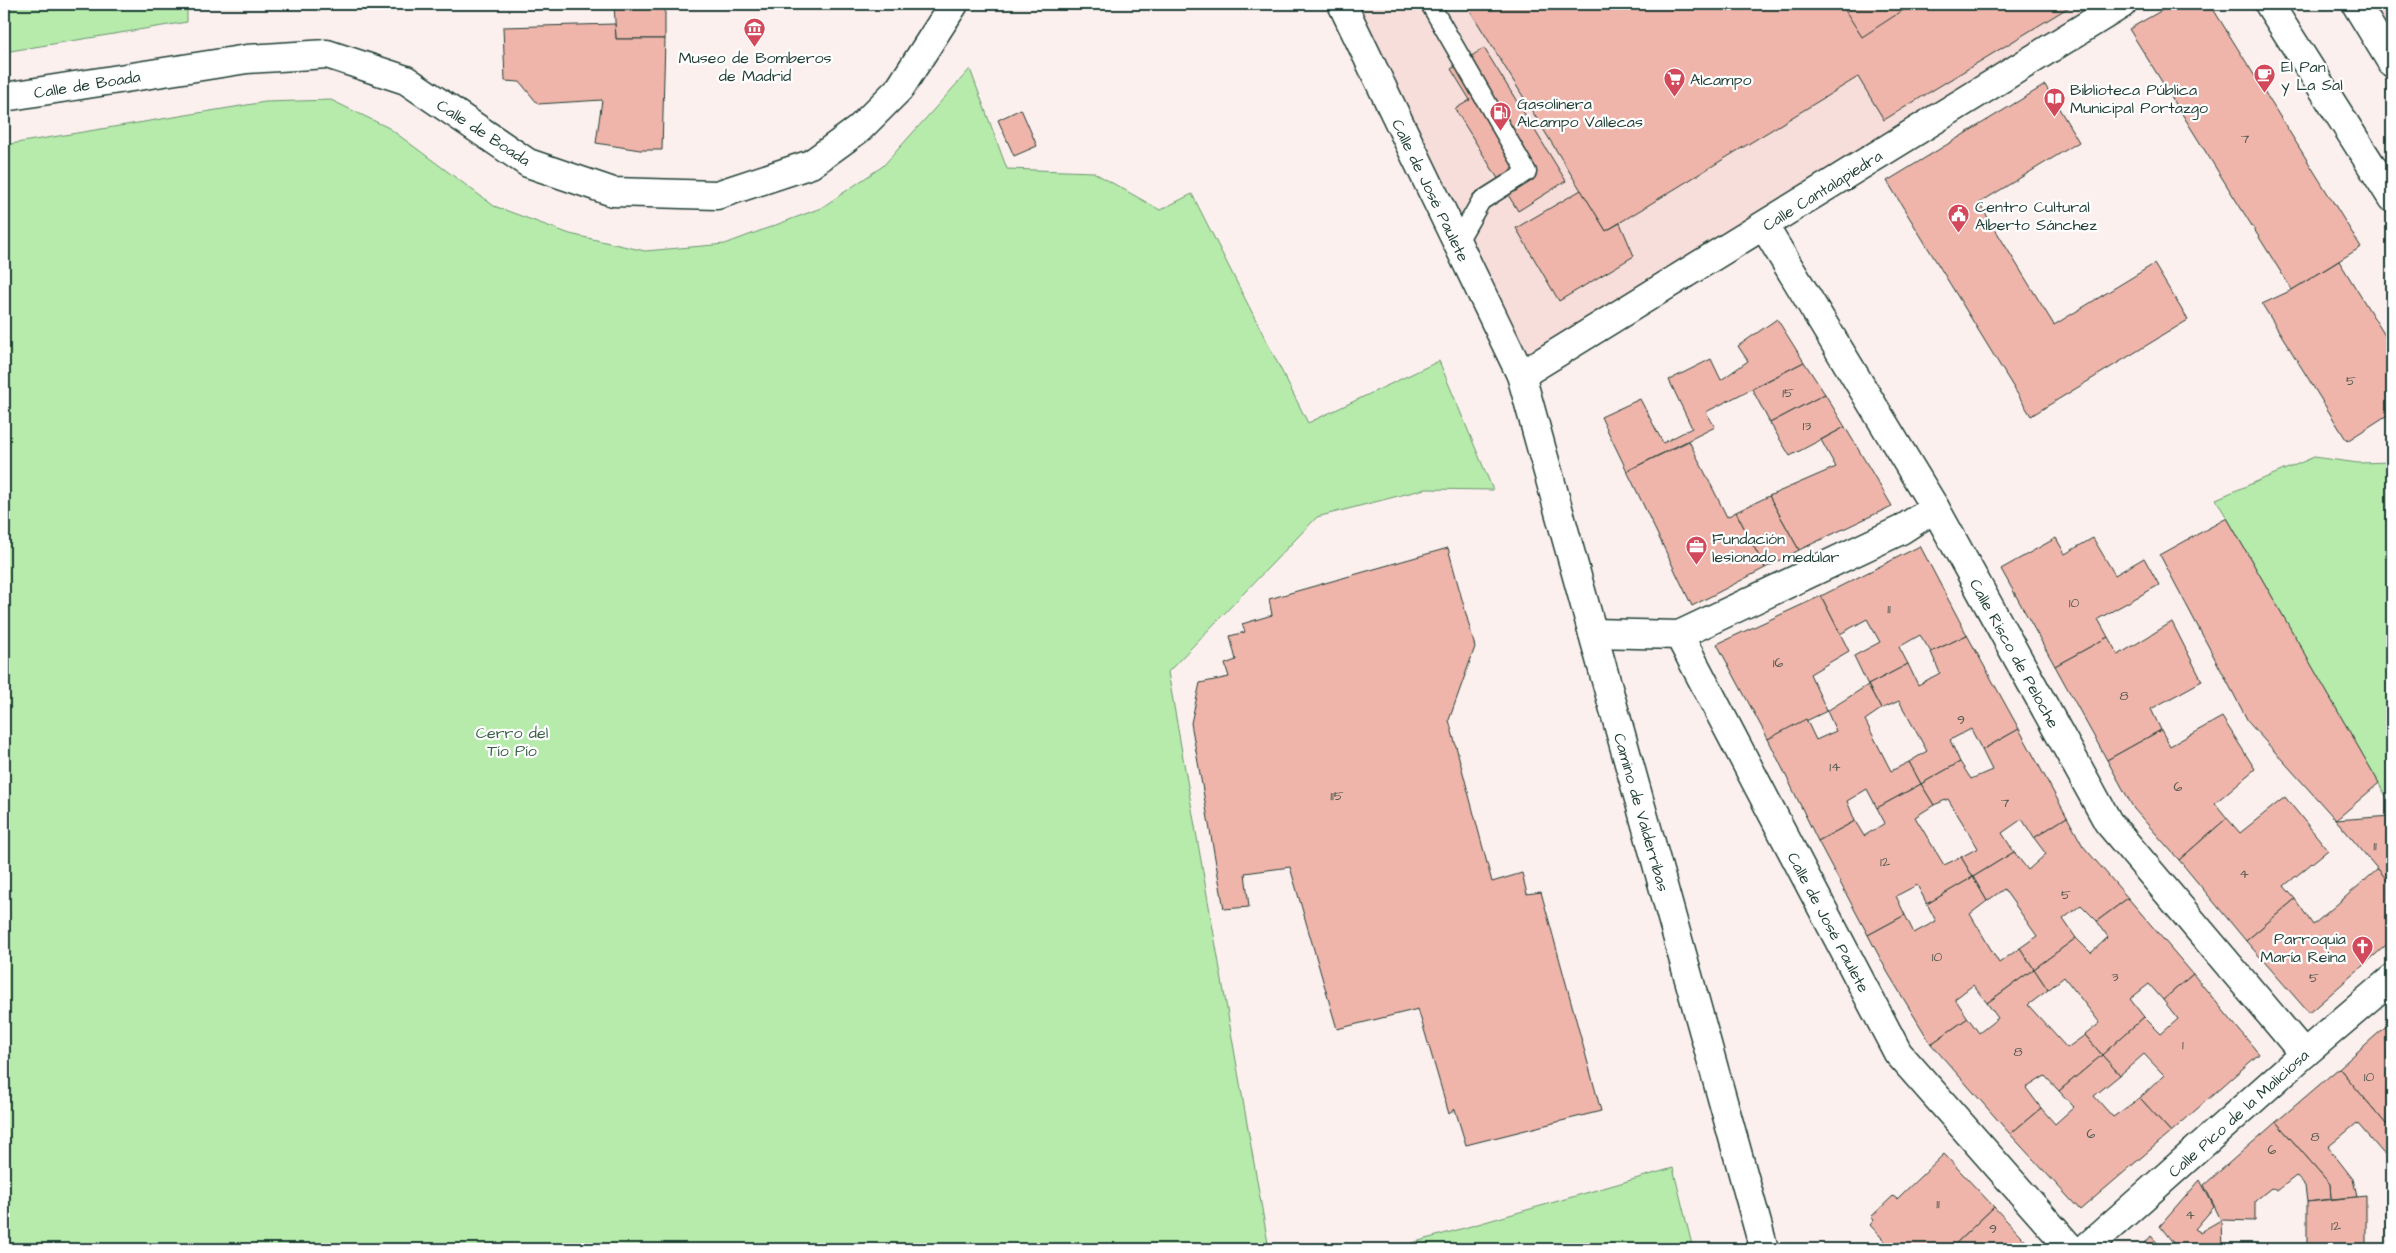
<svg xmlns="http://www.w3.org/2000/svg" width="2396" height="1253" font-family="'Architects Daughter',sans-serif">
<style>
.built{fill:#f8deda}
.green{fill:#b7ebac;stroke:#6b9470}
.building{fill:#efb5ab;stroke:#1f3d34}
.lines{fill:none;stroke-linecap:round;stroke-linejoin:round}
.service-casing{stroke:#1f3d34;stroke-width:21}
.minor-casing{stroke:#1f3d34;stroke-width:31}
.service{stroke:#fff;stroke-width:18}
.minor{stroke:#fff;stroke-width:28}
.labels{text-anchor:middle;stroke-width:4.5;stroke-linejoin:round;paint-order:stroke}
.number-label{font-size:14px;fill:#535b52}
.poi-label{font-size:16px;fill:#1f3d34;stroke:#fff;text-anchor:start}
.street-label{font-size:16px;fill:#1f3d34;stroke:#fff}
.park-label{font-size:16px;fill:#3d604c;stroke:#fff}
</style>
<rect width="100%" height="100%" fill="#fcf0ee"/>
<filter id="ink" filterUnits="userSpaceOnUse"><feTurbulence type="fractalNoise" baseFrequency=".02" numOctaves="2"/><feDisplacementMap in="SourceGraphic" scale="10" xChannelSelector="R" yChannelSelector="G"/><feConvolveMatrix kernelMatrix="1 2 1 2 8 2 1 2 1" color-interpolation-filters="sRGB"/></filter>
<g filter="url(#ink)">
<g class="built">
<path d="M1342,4H2122L1521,375Z"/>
<path d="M2356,4H2392V63Z"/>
</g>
<g class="green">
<path d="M4,4H187V22L4,52Z"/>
<path d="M970,69L1007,169L1093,172L1160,210L1192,194L1308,423L1439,361L1493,490L1425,489L1317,517L1168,672L1269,1249H4V145L265,102L331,100L389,128L494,206L570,234L645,251L725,244L821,208L883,166Z"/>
<path d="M2314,457L2358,463L2392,462V803H2390L2216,499Z"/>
<path d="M1673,1168L1693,1249H1391Z"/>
</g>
<g class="building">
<path d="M614,4H665V39H616Z"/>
<path d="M1466,4H2074L1884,120L1858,77L1606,231Z"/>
<path d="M1841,4H1906L1908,7L1862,37Z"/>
<path d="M2173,4H2210L2361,247L2292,290L2129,29Z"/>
<path d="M615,24L616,39H665L662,150H640L596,143L602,100L538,104L520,82L505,81L503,27Z"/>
<path d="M1484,48L1566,181L1518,211L1455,109L1470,100L1451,69Z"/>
<path d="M2045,85L2079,142L1979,203L2054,325L2154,264L2188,320L2031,416L1887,181Z"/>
<path d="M1021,109L1037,146L1014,156L998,120Z"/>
<path d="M1581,190L1606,231L1620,223L1634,256L1559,301L1516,228Z"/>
<path d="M2339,261L2392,347V412L2347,441L2262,304L2292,290Z"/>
<path d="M1777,319L1804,362L1706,412L1715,427L1627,471L1601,417L1640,399L1663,443L1692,428L1669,380L1711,359L1721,380L1748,361L1738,346Z"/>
<path d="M1804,362L1825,394L1770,423L1752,389Z"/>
<path d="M1825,394L1845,427L1790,456L1770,423Z"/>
<path d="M1845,427L1892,506L1799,550L1769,496L1836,467L1821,440Z"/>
<path d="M1689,441L1727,517L1736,512L1765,568L1692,606L1627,471Z"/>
<path d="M1769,496L1799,550L1765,568L1736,512Z"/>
<path d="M2227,518L2379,783L2336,820L2249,723L2160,555Z"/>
<path d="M2056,538L2065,554L2093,538L2115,575L2144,558L2159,585L2098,619L2108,637L2055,666L2001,569Z"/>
<path d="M1920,546L1967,635L1931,652L1920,635L1899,647L1908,664L1868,685L1854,656L1880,642L1867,619L1840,634L1821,596Z"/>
<path d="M1448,548L1475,647L1449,720L1492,882L1522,873L1527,894L1541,892L1601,1111L1466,1145L1455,1109L1449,1114L1418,1009L1337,1029L1290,867L1245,873L1249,907L1224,909L1191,723L1200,683L1229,677L1225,664L1236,660L1230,636L1245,632L1242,624L1272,615L1269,599Z"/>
<path d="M1821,596L1849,651L1810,674L1827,711L1768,739L1717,644Z"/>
<path d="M2172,622L2202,681L2151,709L2161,730L2107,760L2055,666L2108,637L2118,655Z"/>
<path d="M1967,635L2019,729L1982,750L1971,729L1950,740L1960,762L1921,784L1909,762L1927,751L1899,701L1881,709L1868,685L1908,664L1918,685L1940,673L1931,652Z"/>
<path d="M1868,685L1881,709L1865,720L1891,771L1909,762L1921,784L1877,808L1867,789L1847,801L1855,821L1818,841L1768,739L1806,719L1816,740L1836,731L1827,711Z"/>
<path d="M2222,717L2255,769L2215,803L2227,818L2179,860L2134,809L2107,760L2161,730L2170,746Z"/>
<path d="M2019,729L2067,817L2034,838L2022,819L2002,833L2014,852L1973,877L1961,857L1978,848L1948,799L1934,805L1921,784L1960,762L1971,779L1992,770L1982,750Z"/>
<path d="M1921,784L1934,805L1915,817L1944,865L1961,857L1973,877L1927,904L1917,885L1896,896L1905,915L1868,935L1818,841L1855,821L1864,836L1885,823L1877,808Z"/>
<path d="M2285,797L2328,850L2284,886L2295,899L2246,941L2179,860L2227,818L2240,833Z"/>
<path d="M2392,816V886L2336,820Z"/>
<path d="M2067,817L2083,846L2128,898L2097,921L2081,905L2063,919L2076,938L2034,969L2020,948L2037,936L2004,889L1987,901L1973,877L2014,852L2028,870L2046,854L2034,838Z"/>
<path d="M2378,869L2392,886V940L2309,1013L2246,941L2295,899L2313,925Z"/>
<path d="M1973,877L1987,901L1970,914L1999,963L2020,948L2034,969L1987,1003L1973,985L1955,999L1968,1018L1931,1044L1888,973L1868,935L1905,915L1914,933L1936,921L1927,904Z"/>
<path d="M2128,898L2193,974L2163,1000L2149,984L2130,999L2144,1017L2102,1055L2085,1035L2100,1023L2064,977L2048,990L2034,969L2076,938L2091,953L2108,937L2097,921Z"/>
<path d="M2034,969L2048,990L2028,1005L2067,1048L2085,1035L2102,1055L2059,1091L2045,1076L2026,1088L2041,1108L2010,1134L1931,1044L1968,1018L1979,1033L1998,1018L1987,1003Z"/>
<path d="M2193,974L2259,1054L2171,1132L2140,1098L2164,1075L2144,1054L2120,1075L2102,1055L2144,1017L2161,1034L2178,1019L2163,1000Z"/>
<path d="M2392,1021V1084L2389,1086L2392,1092V1124H2386L2339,1068Z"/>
<path d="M2102,1055L2120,1075L2094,1096L2113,1117L2140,1098L2171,1132L2080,1210L2010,1134L2041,1108L2055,1124L2074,1107L2059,1091Z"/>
<path d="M2339,1068L2386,1124H2392V1153H2383L2357,1123L2328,1147L2353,1179L2357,1197L2331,1199L2330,1184L2276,1122Z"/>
<path d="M2276,1122L2330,1184L2331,1199L2307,1202L2305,1186L2296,1176L2277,1191L2271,1188L2255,1201V1221L2221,1220L2204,1185Z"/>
<path d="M1944,1154L1994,1207L1950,1249H1892L1870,1225L1874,1220L1871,1217L1893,1196L1897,1199Z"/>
<path d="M2200,1180L2214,1207L2195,1229L2200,1232L2221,1220L2222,1249H2178L2160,1226Z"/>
<path d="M2366,1196V1249H2307V1202Z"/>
<path d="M1994,1207L2033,1249H1950Z"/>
<path d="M2151,1236L2163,1249H2140Z"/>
</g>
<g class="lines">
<defs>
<path id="service" d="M1430,4L1527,172L1481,201L1457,243"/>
<g id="minor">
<path d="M1342,4L1521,375L1764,1249"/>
<path d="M2269,4L2392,198"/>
<path d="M2356,4L2392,63"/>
<path d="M4,97L247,59L327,54L406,80L528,163L613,192L717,195L811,164L859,129L900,88L954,4"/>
<path d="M1764,226L1935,508L2108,822L2304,1054"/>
<path d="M1521,375L2122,4"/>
<path d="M1593,633L1679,635L1901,530L1935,508"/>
<path d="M1679,635L1898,1053L2071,1249"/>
<path d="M2085,1249L2304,1054L2392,979"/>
</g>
</defs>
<use href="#service" class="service-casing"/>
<use href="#minor" class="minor-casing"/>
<use href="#service" class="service"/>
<use href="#minor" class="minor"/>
</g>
</g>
<defs>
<symbol id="museum-pin" viewBox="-11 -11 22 30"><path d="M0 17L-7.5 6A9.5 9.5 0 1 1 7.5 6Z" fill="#d1495b" stroke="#fff"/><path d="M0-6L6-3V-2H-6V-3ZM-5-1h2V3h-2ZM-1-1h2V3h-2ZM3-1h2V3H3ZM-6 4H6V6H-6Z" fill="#fff"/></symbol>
<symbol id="cafe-pin" viewBox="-11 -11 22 30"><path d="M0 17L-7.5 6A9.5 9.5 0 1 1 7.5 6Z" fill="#d1495b" stroke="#fff"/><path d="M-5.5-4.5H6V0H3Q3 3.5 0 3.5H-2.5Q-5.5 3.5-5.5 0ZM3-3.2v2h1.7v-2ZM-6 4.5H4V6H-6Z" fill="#fff"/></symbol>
<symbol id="supermarket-pin" viewBox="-11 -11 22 30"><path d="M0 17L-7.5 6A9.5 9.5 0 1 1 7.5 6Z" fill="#d1495b" stroke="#fff"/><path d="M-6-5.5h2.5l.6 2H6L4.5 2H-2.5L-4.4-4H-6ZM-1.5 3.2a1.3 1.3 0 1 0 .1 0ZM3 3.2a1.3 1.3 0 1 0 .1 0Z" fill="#fff"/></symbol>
<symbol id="library-pin" viewBox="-11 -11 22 30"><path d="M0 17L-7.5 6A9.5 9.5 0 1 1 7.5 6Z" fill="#d1495b" stroke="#fff"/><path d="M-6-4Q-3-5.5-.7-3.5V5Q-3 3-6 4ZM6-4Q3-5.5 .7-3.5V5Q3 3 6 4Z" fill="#fff"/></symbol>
<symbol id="fuel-pin" viewBox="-11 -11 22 30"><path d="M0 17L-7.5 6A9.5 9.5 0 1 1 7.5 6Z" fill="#d1495b" stroke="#fff"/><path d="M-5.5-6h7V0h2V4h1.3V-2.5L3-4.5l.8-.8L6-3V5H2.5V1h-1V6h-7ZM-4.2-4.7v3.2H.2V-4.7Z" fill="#fff"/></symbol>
<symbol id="civic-pin" viewBox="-11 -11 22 30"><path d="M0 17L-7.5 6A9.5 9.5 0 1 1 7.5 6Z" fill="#d1495b" stroke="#fff"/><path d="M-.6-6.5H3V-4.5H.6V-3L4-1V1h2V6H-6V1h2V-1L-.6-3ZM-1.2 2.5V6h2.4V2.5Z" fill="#fff"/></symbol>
<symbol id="office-pin" viewBox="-11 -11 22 30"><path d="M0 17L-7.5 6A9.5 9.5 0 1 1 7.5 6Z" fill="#d1495b" stroke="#fff"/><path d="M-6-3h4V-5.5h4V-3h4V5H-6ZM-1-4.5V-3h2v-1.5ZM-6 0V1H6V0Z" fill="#fff"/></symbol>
<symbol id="church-pin" viewBox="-11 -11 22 30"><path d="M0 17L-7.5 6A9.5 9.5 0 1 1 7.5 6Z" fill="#d1495b" stroke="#fff"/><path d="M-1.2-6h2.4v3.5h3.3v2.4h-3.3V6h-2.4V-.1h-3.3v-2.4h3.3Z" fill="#fff"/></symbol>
</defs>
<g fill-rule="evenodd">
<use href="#museum-pin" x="742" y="16" width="25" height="34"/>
<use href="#cafe-pin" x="2252" y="62" width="25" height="34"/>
<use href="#supermarket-pin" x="1662" y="66" width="25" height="34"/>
<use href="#library-pin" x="2042" y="86" width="25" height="34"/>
<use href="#fuel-pin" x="1488" y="100" width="25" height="34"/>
<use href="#civic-pin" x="1946" y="202" width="25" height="34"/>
<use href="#office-pin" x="1684" y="534" width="25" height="34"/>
<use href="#church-pin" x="2350" y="934" width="25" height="34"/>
</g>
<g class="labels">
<g class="number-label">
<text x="2245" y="143">7</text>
<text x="2351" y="385">5</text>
<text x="1788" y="397">15</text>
<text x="1807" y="430">13</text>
<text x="2074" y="607">10</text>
<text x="1889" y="613">11</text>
<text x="1778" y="667">16</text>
<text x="2124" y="700">8</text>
<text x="1961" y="724">9</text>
<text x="1835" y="771">14</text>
<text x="2178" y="791">6</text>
<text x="1337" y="800">115</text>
<text x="2005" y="807">7</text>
<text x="2375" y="850">11</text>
<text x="1885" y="866">12</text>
<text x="2244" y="878">4</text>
<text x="2066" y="899">5</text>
<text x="1937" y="961">10</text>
<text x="2115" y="981">3</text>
<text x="2314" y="982">5</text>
<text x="2183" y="1049">1</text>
<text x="2018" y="1056">8</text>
<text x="2369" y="1081">10</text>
<text x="2091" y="1138">6</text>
<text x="2315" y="1141">8</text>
<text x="2272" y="1154">6</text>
<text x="1938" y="1208">11</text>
<text x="2190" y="1219">4</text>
<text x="2336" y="1230">12</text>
<text x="1993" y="1233">9</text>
</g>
<g class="poi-label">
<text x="755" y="63" text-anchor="middle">Museo de Bomberos<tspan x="755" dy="18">de Madrid</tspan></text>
<text x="2281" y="72">El Pan<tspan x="2281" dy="18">y La Sal</tspan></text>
<text x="1690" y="85">Alcampo</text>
<text x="2070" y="95">Biblioteca Pública<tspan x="2070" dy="18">Municipal Portazgo</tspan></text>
<text x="1517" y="109">Gasolinera<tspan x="1517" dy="18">Alcampo Vallecas</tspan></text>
<text x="1975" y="212">Centro Cultural<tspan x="1975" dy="18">Alberto Sánchez</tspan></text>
<text x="1712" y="544">Fundación<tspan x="1712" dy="18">lesionado medular</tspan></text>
<text x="2346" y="944" text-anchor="end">Parroquia<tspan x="2346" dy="18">María Reina</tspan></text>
</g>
<g class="street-label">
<text transform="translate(87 84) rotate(-9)" y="6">Calle de Boada</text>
<text transform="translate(484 132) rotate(33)" y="6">Calle de Boada</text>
<text transform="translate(1431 190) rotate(64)" y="6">Calle de José Paulete</text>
<text transform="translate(1822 190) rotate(-32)" y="6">Calle Cantalapiedra</text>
<text transform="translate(2015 653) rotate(61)" y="6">Calle Risco de Peloche</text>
<text transform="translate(1642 812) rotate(74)" y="6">Camino de Valderribas</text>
<text transform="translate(1829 922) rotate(62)" y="6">Calle de José Paulete</text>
<text transform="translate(2238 1113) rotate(-42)" y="6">Calle Pico de la Maliciosa</text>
</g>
<g class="park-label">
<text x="512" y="738">Cerro del<tspan x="512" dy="18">Tío Pío</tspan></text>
</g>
</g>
<rect width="2396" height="1253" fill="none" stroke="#fff" stroke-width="20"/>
<rect x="10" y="10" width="2376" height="1233" fill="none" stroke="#1f3d34" stroke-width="2" filter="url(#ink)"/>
</svg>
